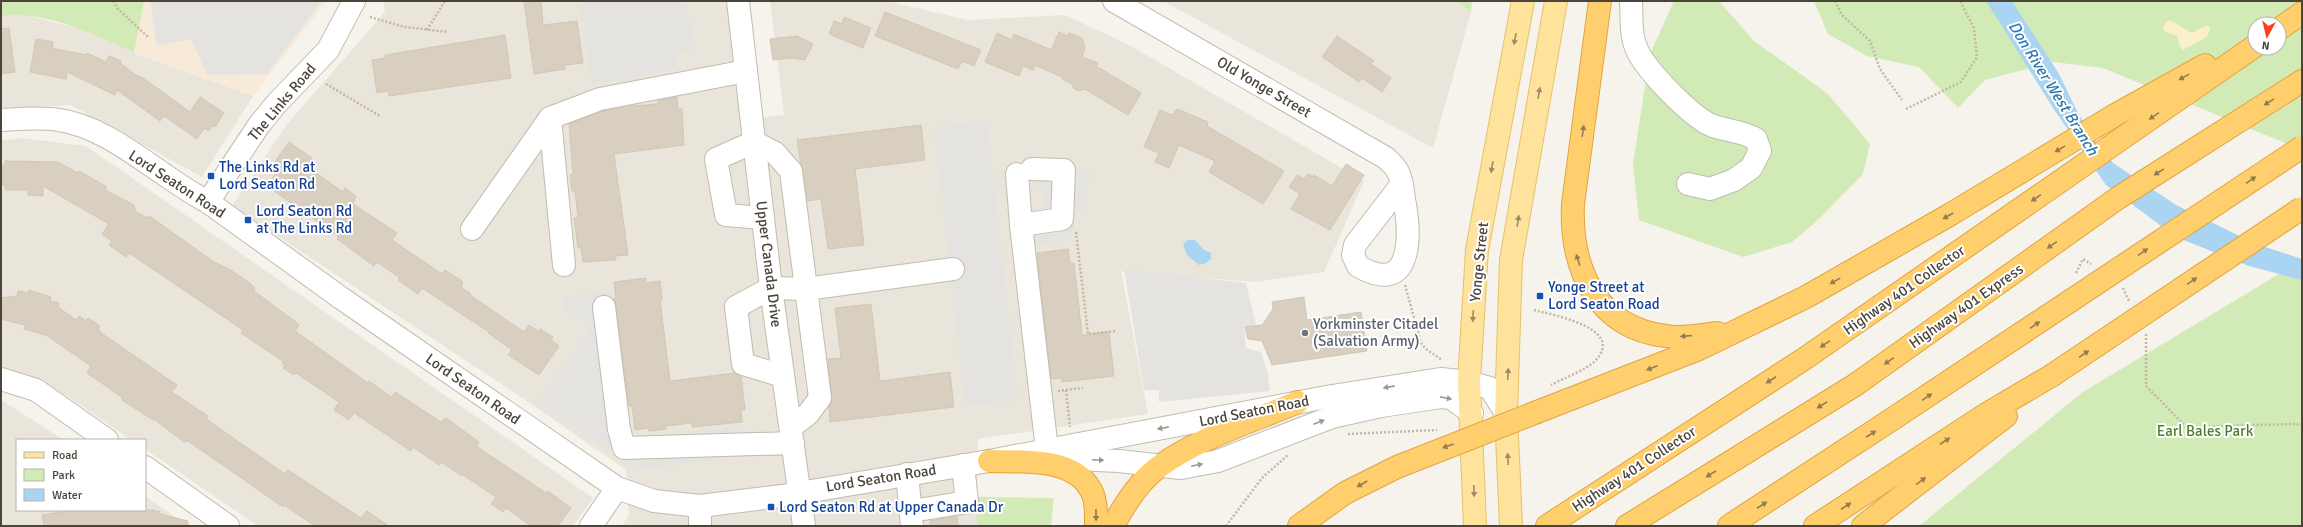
<svg xmlns="http://www.w3.org/2000/svg" width="2303" height="527" font-family="Signika,sans-serif">
<style>
.residential{fill:#eae5da}
.commercial{fill:#f7ead8}
.green{fill:#d2eab5;fill-rule:evenodd}
.sand{fill:#f9efc9}
.parking{fill:#e5e3e0}
.water{fill:#a9d4f2}
.building{fill:#d8cfc1;stroke:#d3c7b4}
.lines{fill:none;stroke-linecap:round;stroke-linejoin:round}
.minor-casing{stroke:#c2bbae;stroke-width:24}
.major-casing{stroke:#e6c16a;stroke-width:24}
.highway-casing{stroke:#e0a43c;stroke-width:24}
.path{stroke:#c4b79f;stroke-width:2.5;stroke-dasharray:2 2;stroke-linecap:butt}
.minor{stroke:#fff;stroke-width:22}
.major{stroke:#ffe39c;stroke-width:22}
.highway{stroke:#ffcf6e;stroke-width:22}
.highway-bridge-casing{stroke:#e0a43c;stroke-width:24;stroke-linecap:butt}
.highway-bridge{stroke:#ffcf6e;stroke-width:22}
.oneway{fill:#9c8c66}
.oneway2{fill:#937c4e}
.oneway3{fill:#9c9892}
.transit-dot{fill:#1a4fb4;stroke:#fff;stroke-width:1.5}
.worship-dot{fill:#6b7280;stroke:#fff;stroke-width:1.5}
.labels{text-anchor:middle;stroke-width:4;stroke-linejoin:round;paint-order:stroke}
.street-label{font-size:15px;fill:#4b4439;stroke:#fff}
.transit-label{font-size:15px;fill:#164399;stroke:#fff;text-anchor:start}
.worship-label{font-size:15px;fill:#5b616d;stroke:#fff;text-anchor:start}
.park-label{font-size:15px;fill:#4a7f2a;stroke:#fff}
.water-label{font-size:16px;font-style:italic;fill:#2e7ab2;stroke:#fff}
</style>
<rect width="100%" height="100%" fill="#f6f3ec"/>
<g class="residential">
<path d="M384,1H727L740,120L784,115L770,1H886L968,20L1065,15L1129,45L1364,181L1324,272L1255,282L1121,271L1148,414L978,439L977,526H622L629,515L626,470L524,399L232,206L287,124L385,12Z"/>
<path d="M1163,1H1455L1471,12L1433,148Z"/>
<path d="M18,13L81,29L134,53L253,96L202,177L71,105L1,110V16Z"/>
<path d="M22,138L86,146L593,498L573,526H258L145,449V440H131L67,396L1,369V141Z"/>
<path d="M1,400L64,440H17V510H145V496L188,526H1Z"/>
</g>
<path class="commercial" d="M144,1H327L253,96L134,53Z"/>
<g class="green">
<path d="M1,1H144L134,53C95,35 45,10 1,16Z"/>
<path d="M1455,1H1472L1471,12Z"/>
<path d="M1674,1H1719L1754,41L1827,93L1870,144L1863,174L1819,219L1792,242L1743,257L1639,220L1633,164L1650,54Z"/>
<path d="M1814,1H2302V150L2103,68L2053,62L1985,80L1958,108L1919,67L1867,56L1828,34ZM2255,24H2279V48H2255Z"/>
<path d="M2302,260V526H1919L2083,392Z"/>
<path d="M976,497L1054,498L1051,526H977Z"/>
</g>
<path class="sand" d="M2168,20L2174,22L2191,33L2207,25L2210,28L2207,37L2183,50L2180,47L2177,36L2164,31L2163,26Z"/>
<g class="parking">
<path d="M150,1H322L267,74L207,75L191,39L157,46Z"/>
<path d="M579,1H685L696,50L676,53L679,69L592,84Z"/>
<path d="M987,121L1018,400L965,406L934,127Z"/>
<path d="M1026,164L1089,169L1087,212L1075,211L1073,239L1018,249L1026,209H1044L1045,187L1024,186Z"/>
<path d="M1124,269L1246,283L1256,325L1244,327L1246,348L1261,352L1268,374L1270,391L1159,402V390H1144Z"/>
<path d="M608,292L628,439L743,425L748,455L649,469L635,466L540,403L592,326L564,311L563,297Z"/>
</g>
<g class="water">
<path d="M1986,1H2012L2059,74L2076,109L2093,138L2113,163L2176,205L2256,244L2302,259V280L2249,266L2176,237L2106,185L2055,111Z"/>
<path d="M1187,240H1195L1204,250L1211,253V259L1206,263L1199,265L1187,255L1183,245Z"/>
</g>
<g class="building">
<path d="M524,1H541L543,25L577,21L583,63L565,65V69L534,74Z"/>
<path d="M885,12L981,50L974,66L962,61L958,69L875,36Z"/>
<path d="M844,17L871,28L863,48L829,34L834,21L842,24Z"/>
<path d="M9,28L15,72L1,74V29Z"/>
<path d="M1059,32L1068,36L1069,33L1082,38L1085,48L1082,57L1098,63L1096,66L1141,93L1128,115L1085,89L1079,91L1074,89L1071,83L1062,79V77L1035,65L1033,70L1023,66L1019,76L985,62L997,33L1012,40L1014,34L1051,50Z"/>
<path d="M505,35L511,78L389,96L388,91L377,93L372,60L386,58L385,55Z"/>
<path d="M797,36L813,44L805,60L792,58L773,60L770,39Z"/>
<path d="M1337,36L1374,61L1371,64L1391,78L1382,92L1362,78L1359,82L1322,57Z"/>
<path d="M36,39L53,42L52,48L86,55L87,53L106,62L109,56L121,61L120,63L136,75L143,78L190,112L200,97L224,113L215,127L213,126L209,131L204,128L197,139L164,116L160,121L117,90L115,95L67,72L66,79L30,72Z"/>
<path d="M677,97L678,109H682L684,145L614,154L628,255L615,256L616,260L583,262L581,248H578L574,218H578L575,191H572L570,175L573,174L569,124L603,111L632,106L658,104V101Z"/>
<path d="M1177,109L1208,122L1207,126L1284,171L1263,204L1209,172L1215,161L1179,145L1169,168L1155,162L1159,153L1144,147L1160,110L1172,115Z"/>
<path d="M921,125L925,160L855,169L864,245L828,249L821,199L807,201L797,140Z"/>
<path d="M289,142L312,158V160L317,163L312,170L343,192L345,188L356,196L353,204L397,233L392,240L442,274L445,270L462,281L463,283L461,287L471,294L470,295L524,332L529,325L539,332L540,329L553,337L551,340L559,346L539,375L508,355L512,350L488,333L489,332L422,288L418,294L398,280L400,278L377,262L374,266L337,239L339,237L267,186L275,174L269,170Z"/>
<path d="M5,161L58,162L78,173L79,171L107,187L105,190L134,205L135,211L145,217H151L214,262L229,269L251,284L255,289L254,291L296,322L299,325L295,331L368,383L369,381L391,397L395,392L441,422L446,418L479,442L476,446L546,493L548,491L571,508L558,526H531L506,508L503,512L491,504L496,497L463,475L462,476L441,462L439,465L413,447L411,451L354,413L349,420L334,410L339,402L296,373L294,375L283,368L285,365L282,363L284,362L241,333L243,330L129,253L126,257L109,245L112,241L102,234L109,224L43,186V196L28,195V190H5V185H1V165H5Z"/>
<path d="M1346,164L1364,175L1330,230L1291,209L1300,194L1289,187L1297,175L1304,179L1308,174L1313,177L1314,175L1332,186Z"/>
<path d="M1068,249L1070,264L1074,263L1082,335L1109,332L1114,376L1062,382L1061,378L1051,379L1037,253Z"/>
<path d="M646,278V283L660,281L662,300H660L670,381L735,373L741,376L745,410H741L742,422L692,427V423L666,426V429L649,431V428L635,430L632,406H629L616,305L613,299L616,298L614,282Z"/>
<path d="M29,290L51,297L50,301L59,303L58,307L76,320L79,316L86,321L88,318L100,326L98,329L104,335L177,385L172,392L208,416L206,419L285,474L288,470L361,518L367,511L389,526H315L284,505L283,507L188,441L184,442L154,419L153,420L122,400L123,398L87,373L91,366L46,335L24,329L25,325L1,319V298L17,296L18,291L28,293Z"/>
<path d="M1304,297L1307,320L1361,312L1367,351L1272,365L1262,341L1248,339L1245,327L1262,325L1273,309L1272,302Z"/>
<path d="M871,304L880,381L950,372L954,407L830,422L829,407L832,396L828,359L841,358L835,308Z"/>
<path d="M74,510H155V512L160,511V514L188,521V526H44L42,515Z"/>
<path d="M957,516L958,526H930V521Z"/>
</g>
<g class="lines">
<defs>
<g id="minor">
<path d="M738,1L771,288L804,526"/>
<path d="M1114,1L1386,158C1390,162 1396,167 1398,172C1402,179 1403,190 1404,199C1411,235 1413,298 1358,266L1353,255L1355,245L1402,184"/>
<path d="M1631,1C1632,17 1630,35 1637,50C1646,70 1692,118 1713,126C1728,131 1742,131 1756,139L1760,151L1751,168L1734,180L1710,189L1688,184"/>
<path d="M1,120C20,119 40,117 59,120C111,127 161,178 208,202L341,298L617,488L654,501L700,506L782,496L989,461L1332,396L1421,382L1441,379L1469,382L1490,388L1506,413"/>
<path d="M1032,169L1064,170L1062,219L1021,225L1047,450"/>
<path d="M1017,174L1021,225"/>
<path d="M208,202L259,125L277,103L328,50L354,1"/>
<path d="M763,218L726,215L716,159L754,142L775,153L791,171L820,398L808,414L791,427"/>
<path d="M472,229L550,118"/>
<path d="M564,265L550,118L600,99L746,71"/>
<path d="M604,307L619,429L624,448L793,443"/>
<path d="M783,376L743,364L736,307L771,288L806,289L953,269"/>
<path d="M1,379L36,390L107,440"/>
<path d="M1051,458L1119,461L1181,468L1218,461L1332,417L1381,406L1441,397L1451,398L1472,413"/>
<path d="M145,467L228,526"/>
<path d="M907,474L912,526"/>
<path d="M700,506V526"/>
<path d="M924,509L967,502L963,465"/>
<path d="M591,526L617,488"/>
</g>
<g id="major">
<path d="M1475,526L1469,382L1477,250L1523,1"/>
<path d="M1511,526L1506,413L1511,260L1556,1"/>
</g>
<g id="highway">
<path d="M1600,1L1573,204C1570,267 1596,328 1666,336C1683,339 1701,335 1718,333"/>
<path d="M2279,29L2302,13"/>
<path d="M1537,412L1699,349L1806,297L1951,214L2115,115L2205,65"/>
<path d="M989,461C1020,462 1070,457 1089,487C1097,498 1096,513 1096,526"/>
<path d="M1113,526C1124,505 1140,480 1160,466C1199,438 1253,421 1298,402"/>
<path d="M1299,526L1345,493L1397,467"/>
<path d="M1547,526L1804,359L2255,46"/>
<path d="M1627,526L1855,385L2118,198L2302,81"/>
<path d="M1729,526L1894,418"/>
<path d="M1815,526L1988,413L2051,376"/>
<path d="M1863,526L2006,416"/>
</g>
</defs>
<use href="#minor" class="minor-casing"/>
<use href="#major" class="major-casing"/>
<use href="#highway" class="highway-casing"/>
<g class="path">
<path d="M113,1L118,9L148,37"/>
<path d="M1835,1L1842,15L1870,41L1880,69L1902,100"/>
<path d="M370,17L405,27L448,32"/>
<path d="M427,30L445,1"/>
<path d="M326,84L380,116"/>
<path d="M1906,109L1961,82L1977,57L1974,28L1960,1"/>
<path d="M1076,232L1088,334L1115,331"/>
<path d="M2076,273L2083,259L2091,264"/>
<path d="M1405,285L1421,343L1426,349L1442,360"/>
<path d="M2123,288L2129,301"/>
<path d="M1534,310C1552,315 1627,328 1595,361C1586,370 1562,379 1551,385"/>
<path d="M2146,334V386L2186,427L2293,424L2302,425"/>
<path d="M1066,390L1070,427"/>
<path d="M1058,391L1083,388"/>
<path d="M1348,434L1437,430"/>
<path d="M1226,526L1262,478L1289,454"/>
</g>
<use href="#minor" class="minor"/>
<use href="#major" class="major"/>
<use href="#highway" class="highway"/>
<defs>
<g id="highway-bridge">
<path d="M2051,376L2302,208"/>
<path d="M1894,418L2302,147"/>
<path d="M1397,467L1537,412"/>
</g>
</defs>
<use href="#highway-bridge" class="highway-bridge-casing"/>
<use href="#highway-bridge" class="highway-bridge"/>
</g>
<defs><path id="oneway-solid" d="M-6-.8H1V-3.2L6.5 0L1 3.2V.8H-6Z"/></defs>
<g class="oneway">
<use href="#oneway-solid" transform="translate(1515 39) rotate(100)"/>
<use href="#oneway-solid" transform="translate(1539 93) rotate(-81)"/>
<use href="#oneway-solid" transform="translate(1492 167) rotate(100)"/>
<use href="#oneway-solid" transform="translate(1518 221) rotate(-81)"/>
<use href="#oneway-solid" transform="translate(1473 316) rotate(93)"/>
<use href="#oneway-solid" transform="translate(1508 374) rotate(-87)"/>
<use href="#oneway-solid" transform="translate(1508 459) rotate(-93)"/>
<use href="#oneway-solid" transform="translate(1474 491) rotate(88)"/>
</g>
<g class="oneway2">
<use href="#oneway-solid" transform="translate(2184 77) rotate(151)"/>
<use href="#oneway-solid" transform="translate(2269 102) rotate(148)"/>
<use href="#oneway-solid" transform="translate(2154 116) rotate(145)"/>
<use href="#oneway-solid" transform="translate(1583 131) rotate(-82)"/>
<use href="#oneway-solid" transform="translate(2060 149) rotate(149)"/>
<use href="#oneway-solid" transform="translate(2159 172) rotate(148)"/>
<use href="#oneway-solid" transform="translate(2251 180) rotate(-34)"/>
<use href="#oneway-solid" transform="translate(2036 198) rotate(145)"/>
<use href="#oneway-solid" transform="translate(1948 216) rotate(150)"/>
<use href="#oneway-solid" transform="translate(2052 245) rotate(145)"/>
<use href="#oneway-solid" transform="translate(2143 252) rotate(-34)"/>
<use href="#oneway-solid" transform="translate(1578 260) rotate(-108)"/>
<use href="#oneway-solid" transform="translate(1835 281) rotate(151)"/>
<use href="#oneway-solid" transform="translate(2192 281) rotate(-34)"/>
<use href="#oneway-solid" transform="translate(2035 325) rotate(-34)"/>
<use href="#oneway-solid" transform="translate(1686 336) rotate(175)"/>
<use href="#oneway-solid" transform="translate(1825 344) rotate(145)"/>
<use href="#oneway-solid" transform="translate(2084 354) rotate(-34)"/>
<use href="#oneway-solid" transform="translate(1889 361) rotate(145)"/>
<use href="#oneway-solid" transform="translate(1652 368) rotate(159)"/>
<use href="#oneway-solid" transform="translate(1771 380) rotate(147)"/>
<use href="#oneway-solid" transform="translate(1927 397) rotate(-34)"/>
<use href="#oneway-solid" transform="translate(1822 405) rotate(148)"/>
<use href="#oneway-solid" transform="translate(1871 434) rotate(-33)"/>
<use href="#oneway-solid" transform="translate(1945 441) rotate(-33)"/>
<use href="#oneway-solid" transform="translate(1448 446) rotate(160)"/>
<use href="#oneway-solid" transform="translate(1711 474) rotate(148)"/>
<use href="#oneway-solid" transform="translate(1921 481) rotate(-37)"/>
<use href="#oneway-solid" transform="translate(1362 484) rotate(150)"/>
<use href="#oneway-solid" transform="translate(1762 505) rotate(-33)"/>
<use href="#oneway-solid" transform="translate(1846 506) rotate(-33)"/>
<use href="#oneway-solid" transform="translate(1096 515) rotate(89)"/>
</g>
<g class="oneway3">
<use href="#oneway-solid" transform="translate(1389 387) rotate(171)"/>
<use href="#oneway-solid" transform="translate(1446 398) rotate(11)"/>
<use href="#oneway-solid" transform="translate(1319 422) rotate(-21)"/>
<use href="#oneway-solid" transform="translate(1163 428) rotate(169)"/>
<use href="#oneway-solid" transform="translate(1098 460) rotate(3)"/>
<use href="#oneway-solid" transform="translate(1197 465) rotate(-12)"/>
</g>
<g class="transit-dot">
<rect x="207" y="172" width="8" height="8" rx="2"/>
<rect x="244" y="216" width="8" height="8" rx="2"/>
<rect x="1536" y="292" width="8" height="8" rx="2"/>
<rect x="767" y="503" width="8" height="8" rx="2"/>
</g>
<circle class="worship-dot" cx="1305" cy="333" r="4"/>
<g class="labels">
<g class="street-label">
<text transform="translate(1264 87) rotate(30)" y="5">Old Yonge Street</text>
<text transform="translate(282 102) rotate(-50)" y="5">The Links Road</text>
<text transform="translate(177 184) rotate(33)" y="5">Lord Seaton Road</text>
<text transform="translate(1479 262) rotate(-84)" y="5">Yonge Street</text>
<text transform="translate(769 264) rotate(83)" y="5">Upper Canada Drive</text>
<text transform="translate(1904 290) rotate(-35)" y="5">Highway 401 Collector</text>
<text transform="translate(1966 306) rotate(-35)" y="5">Highway 401 Express</text>
<text transform="translate(473 389) rotate(35)" y="5">Lord Seaton Road</text>
<text transform="translate(1254 411) rotate(-11)" y="5">Lord Seaton Road</text>
<text transform="translate(1634 469) rotate(-33)" y="5">Highway 401 Collector</text>
<text transform="translate(881 478) rotate(-9)" y="5">Lord Seaton Road</text>
</g>
<g class="transit-label">
<text x="219" y="172">The Links Rd at<tspan x="219" dy="17">Lord Seaton Rd</tspan></text>
<text x="256" y="216">Lord Seaton Rd<tspan x="256" dy="17">at The Links Rd</tspan></text>
<text x="1548" y="292">Yonge Street at<tspan x="1548" dy="17">Lord Seaton Road</tspan></text>
<text x="779" y="512">Lord Seaton Rd at Upper Canada Dr</text>
</g>
<g class="worship-label">
<text x="1313" y="329">Yorkminster Citadel<tspan x="1313" dy="17">(Salvation Army)</tspan></text>
</g>
<g class="park-label">
<text x="2205" y="436">Earl Bales Park</text>
</g>
<g class="water-label">
<text transform="translate(2054 88) rotate(58)" y="6">Don River West Branch</text>
</g>
</g>
<rect width="2303" height="527" fill="none" stroke="#4b4439" stroke-width="4"/>
<rect x="16" y="439" width="130" height="72" fill="#ffffff" stroke="#b7b4b0"/>
<rect x="24" y="452" width="20" height="6" fill="#ffe39c" stroke="#b7b4b0"/>
<text x="52" y="459" font-size="12" fill="#4b4439">Road</text>
<rect x="24" y="469" width="20" height="12" fill="#d2eab5" stroke="#b7b4b0"/>
<text x="52" y="479" font-size="12" fill="#4b4439">Park</text>
<rect x="24" y="489" width="20" height="12" fill="#a9d4f2" stroke="#b7b4b0"/>
<text x="52" y="499" font-size="12" fill="#4b4439">Water</text>
<g transform="translate(2267 36) rotate(188)"><circle r="19" fill="#ffffff" stroke="#b7b4b0"/>
<path d="M0-3L7 15L0 10L-7 15Z" fill="#fc3f1d"/>
<text y="-6" font-size="11" font-weight="bold" text-anchor="middle" fill="#4b4439">N</text>
</g>
</svg>
